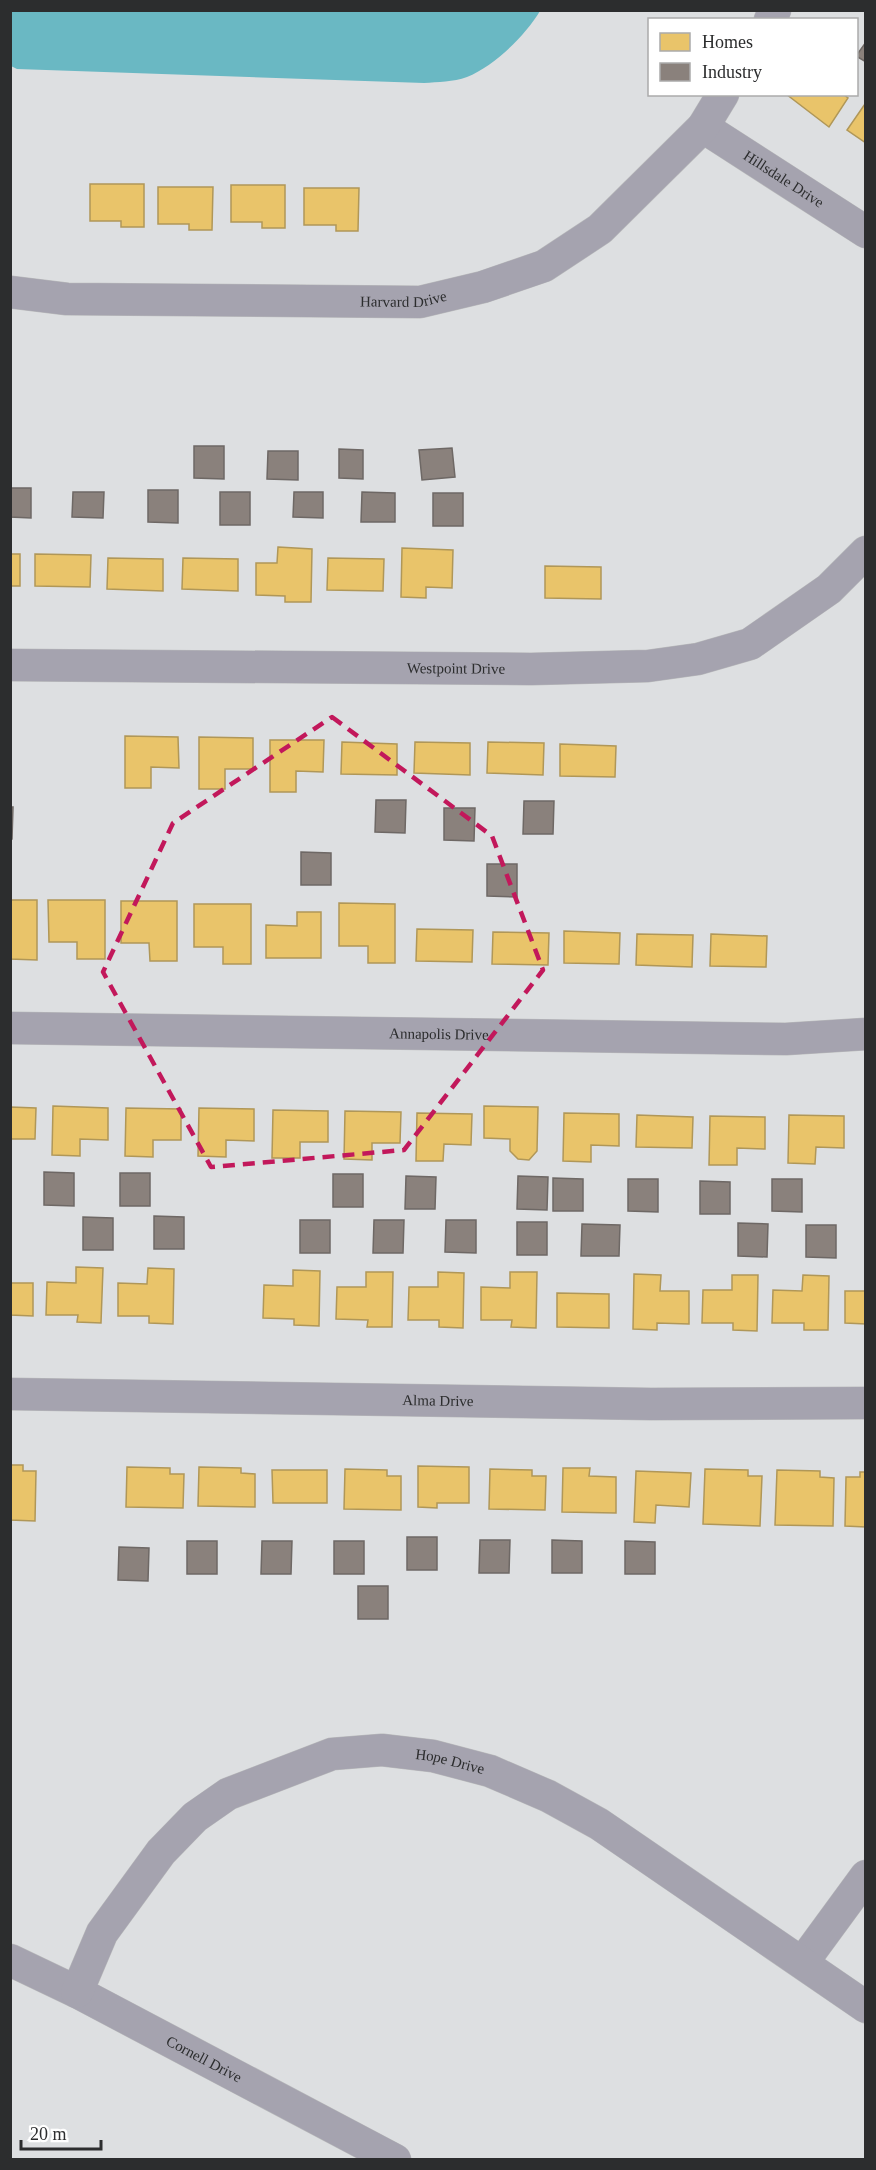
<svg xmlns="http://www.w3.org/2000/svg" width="876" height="2170" font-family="'Times New Roman',serif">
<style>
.water{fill:#6ab8c3}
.homes{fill:#e9c46a;stroke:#b09758;stroke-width:1.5}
.industry{fill:#8a817c;stroke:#6e6865;stroke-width:1.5}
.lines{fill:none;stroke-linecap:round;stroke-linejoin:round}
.minor-casing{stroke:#babbbc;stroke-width:33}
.minor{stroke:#a5a3af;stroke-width:32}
.marked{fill:none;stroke:#c2185b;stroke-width:4.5;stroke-dasharray:12 8;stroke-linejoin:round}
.labels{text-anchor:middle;stroke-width:6;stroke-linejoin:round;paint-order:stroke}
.street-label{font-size:15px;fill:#2c2d2e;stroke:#fff}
</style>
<rect width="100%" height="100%" fill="#dddfe1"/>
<path class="water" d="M10,11L11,10L540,11C525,36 494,66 467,77C453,82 438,82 424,83L17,69L11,66Z"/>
<g class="homes">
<path d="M786,94H843L848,98L829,127Z"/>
<path d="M865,104L866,105V143L847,130Z"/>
<path d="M90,184H144V227H121V221H90Z"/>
<path d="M231,185H285V228H262V222H231Z"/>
<path d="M158,187H213L212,230H189V224H158Z"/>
<path d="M304,188H359L358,231H336V225H304Z"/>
<path d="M278,547L312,549L311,602H285V596L256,595V563H277Z"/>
<path d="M402,548L453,550L452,588L426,587V598L401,597Z"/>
<rect x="10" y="554" width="10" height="32"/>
<path d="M35,554L91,555L90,587L35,586Z"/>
<path d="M108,558L163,559V591L107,589Z"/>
<path d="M183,558L238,559V591L182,589Z"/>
<path d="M328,558L384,559L383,591L327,590Z"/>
<path d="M545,566L601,567V599L545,598Z"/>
<path d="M125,736L178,737L179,768L151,767V788H125Z"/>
<path d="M199,737L253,738V769H225V789H199Z"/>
<path d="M270,740H324L323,772L296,771V792H270Z"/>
<path d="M342,742L397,744V775L341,774Z"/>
<path d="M415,742L470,743V775L414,773Z"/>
<path d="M488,742L544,743L543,775L487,773Z"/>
<path d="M560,744L616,746L615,777L560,776Z"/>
<path d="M10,900H37V960L10,959Z"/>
<path d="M48,900H105V959H77V942H49Z"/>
<path d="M121,901H177V961H150L149,943H121Z"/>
<path d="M339,903L395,904V963H368V946H339Z"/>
<path d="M194,904H251V964H223V947H194Z"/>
<path d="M297,912H321V958H266V925L297,926Z"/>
<path d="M417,929L473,930L472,962L416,961Z"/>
<path d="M564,931L620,933L619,964L564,963Z"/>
<path d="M493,932L549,933L548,965L492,964Z"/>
<path d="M637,934L693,935L692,967L636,965Z"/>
<path d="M711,934L767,936L766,967L710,966Z"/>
<path d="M53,1106L108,1108V1140L80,1139V1156L52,1155Z"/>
<path d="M484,1106L538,1107L537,1151L529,1160L518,1159L510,1151V1139L484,1138Z"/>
<path d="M10,1107L36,1108L35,1139H10Z"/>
<path d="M126,1108L181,1109V1140H153V1157L125,1156Z"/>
<path d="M199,1108L254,1109V1141L226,1140V1157L198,1156Z"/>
<path d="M273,1110L328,1111V1142H300V1158H272Z"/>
<path d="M345,1111L401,1112L400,1143H372V1160L344,1159Z"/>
<path d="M417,1113L472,1114L471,1145L444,1144L443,1161H416Z"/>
<path d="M564,1113L619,1114V1146L591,1145V1162L563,1161Z"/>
<path d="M637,1115L693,1117L692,1148L636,1147Z"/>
<path d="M789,1115L844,1116V1148L816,1147L815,1164L788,1163Z"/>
<path d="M710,1116L765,1117V1149L737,1148V1165H709Z"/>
<path d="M76,1267L103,1268L101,1323L77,1322L78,1315H46L47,1282L76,1283Z"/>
<path d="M148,1268L174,1269L173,1324L149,1323V1316H118V1283L147,1284Z"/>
<path d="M293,1270L320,1271L319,1326L294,1325V1319L263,1318L264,1285L293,1286Z"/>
<path d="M366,1272H393L392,1327H367L368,1320L336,1319L337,1287H366Z"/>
<path d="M438,1272L464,1273L463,1328L439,1327V1320H408L409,1287H438Z"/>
<path d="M510,1272H537L536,1328L511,1327L512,1320H481V1287L510,1288Z"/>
<path d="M634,1274L661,1275L660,1291H689V1324L657,1323V1330L633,1329Z"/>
<path d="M732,1275H758L757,1331L733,1330V1323H702L703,1290H732Z"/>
<path d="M803,1275L829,1276L828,1330H804V1323H772L773,1290L802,1291Z"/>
<path d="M10,1283H33V1316L10,1315Z"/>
<path d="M845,1291H866V1324L845,1323Z"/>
<path d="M557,1293L609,1294V1328L557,1327Z"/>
<path d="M10,1465H23V1471H36L35,1521L10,1520Z"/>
<path d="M418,1466L469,1467V1503H437V1508L418,1507Z"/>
<path d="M127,1467L170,1468V1474H184L183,1508L126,1507Z"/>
<path d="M199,1467L241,1468V1473L255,1474V1507L198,1506Z"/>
<path d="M563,1468H590L589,1476L616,1477V1513L562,1512Z"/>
<path d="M345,1469L387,1470V1476H401V1510L344,1509Z"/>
<path d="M490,1469L532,1470V1476H546L545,1510L489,1509Z"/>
<path d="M705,1469L748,1470V1476H762L760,1526L703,1524Z"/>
<path d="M272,1470H327V1503H273Z"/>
<path d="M777,1470L820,1471V1477L834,1478L833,1526L775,1525Z"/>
<path d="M636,1471L691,1473L689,1507L656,1505L655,1523L634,1522Z"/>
<path d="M860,1472H866V1527L845,1526L846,1477H860Z"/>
</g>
<g class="industry">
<path d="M866,42V62L856,56Z"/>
<path d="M194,446H224V479L194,478Z"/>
<path d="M452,448L455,477L422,480L419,450Z"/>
<path d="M339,449L363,450V479L339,478Z"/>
<path d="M268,451H298V480L267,479Z"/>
<path d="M10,488H31V518L10,517Z"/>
<path d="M148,490H178V523L148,522Z"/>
<path d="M73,492H104L103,518L72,517Z"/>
<rect x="220" y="492" width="30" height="33"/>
<path d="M294,492H323V518L293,517Z"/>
<path d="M362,492L395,493V522H361Z"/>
<rect x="433" y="493" width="30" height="33"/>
<path d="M376,800H406L405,833L375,832Z"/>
<path d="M524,801H554L553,834H523Z"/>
<path d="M10,807H13L12,839H10Z"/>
<path d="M444,808H475L474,841L444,840Z"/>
<path d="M301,852L331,853V885H301Z"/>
<path d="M487,864H517V897L487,896Z"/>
<path d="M44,1172L74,1173V1206L44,1205Z"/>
<rect x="120" y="1173" width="30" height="33"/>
<rect x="333" y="1174" width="30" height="33"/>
<path d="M406,1176L436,1177L435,1209H405Z"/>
<path d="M518,1176L548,1177L547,1210L517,1209Z"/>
<path d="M553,1178L583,1179V1211H553Z"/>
<path d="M628,1179H658V1212L628,1211Z"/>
<path d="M772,1179H802V1212L772,1211Z"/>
<path d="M700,1181L730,1182V1214H700Z"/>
<path d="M154,1216L184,1217V1249H154Z"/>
<path d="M83,1217L113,1218V1250H83Z"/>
<rect x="300" y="1220" width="30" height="33"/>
<path d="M374,1220H404L403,1253H373Z"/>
<path d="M446,1220H476V1253L445,1252Z"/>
<rect x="517" y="1222" width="30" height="33"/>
<path d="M738,1223L768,1224L767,1257L738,1256Z"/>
<path d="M582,1224L620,1225L619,1256H581Z"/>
<path d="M806,1225H836V1258L806,1257Z"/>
<rect x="407" y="1537" width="30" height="33"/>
<path d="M480,1540H510L509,1573H479Z"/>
<path d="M552,1540L582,1541V1573H552Z"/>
<rect x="187" y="1541" width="30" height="33"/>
<path d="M262,1541H292L291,1574H261Z"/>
<rect x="334" y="1541" width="30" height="33"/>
<path d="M625,1541L655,1542V1574H625Z"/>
<path d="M119,1547L149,1548L148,1581L118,1580Z"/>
<rect x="358" y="1586" width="30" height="33"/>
</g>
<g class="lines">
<defs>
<g id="minor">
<path d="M770,20L775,10"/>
<path id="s1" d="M703,127L866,232"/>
<path id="s2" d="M10,292L67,299L420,302L483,287L544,266L600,229L703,127L723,94"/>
<path id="s3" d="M10,665L531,669L648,666L698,659L750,644L829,589L866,552"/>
<path id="s4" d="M10,1028L786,1039L866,1034"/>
<path id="s5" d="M10,1394L651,1404L866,1403"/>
<path id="s6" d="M10,1960L77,1992L395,2160"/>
<path d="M803,1962L866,1876"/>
<path id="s7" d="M77,1992L102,1933L161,1852L195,1817L228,1794L332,1754L382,1750L433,1756L490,1771L548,1796L599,1824L866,2007"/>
</g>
</defs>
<use href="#minor" class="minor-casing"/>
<use href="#minor" class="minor"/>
</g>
<path class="marked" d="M332,717L492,836L543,970L404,1150L211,1167L103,972L173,823Z"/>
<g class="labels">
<g class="street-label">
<text dy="5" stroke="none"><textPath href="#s1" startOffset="96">Hillsdale Drive</textPath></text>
<text dy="5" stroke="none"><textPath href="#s2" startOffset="394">Harvard Drive</textPath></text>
<text dy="5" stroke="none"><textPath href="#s3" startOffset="446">Westpoint Drive</textPath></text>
<text dy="5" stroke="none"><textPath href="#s4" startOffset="429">Annapolis Drive</textPath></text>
<text dy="5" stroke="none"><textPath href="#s5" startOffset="428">Alma Drive</textPath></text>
<text dy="5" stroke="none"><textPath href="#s7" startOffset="484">Hope Drive</textPath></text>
<text dy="5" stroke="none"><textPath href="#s6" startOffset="218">Cornell Drive</textPath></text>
</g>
</g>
<rect width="876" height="2170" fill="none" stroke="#2c2d2e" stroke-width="24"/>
<rect x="648" y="18" width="210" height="78" fill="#ffffff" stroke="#ababab" stroke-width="1.5"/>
<rect x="660" y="33" width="30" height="18" fill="#e9c46a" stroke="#ababab" stroke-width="1.5"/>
<text x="702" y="48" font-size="18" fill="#2c2d2e">Homes</text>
<rect x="660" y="63" width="30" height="18" fill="#8a817c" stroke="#ababab" stroke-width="1.5"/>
<text x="702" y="78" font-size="18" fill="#2c2d2e">Industry</text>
<path d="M21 2140v9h80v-9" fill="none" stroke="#2c2d2e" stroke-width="3"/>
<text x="30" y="2140" font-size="18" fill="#2c2d2e" stroke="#ffffff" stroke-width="4.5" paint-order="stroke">20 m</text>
</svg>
